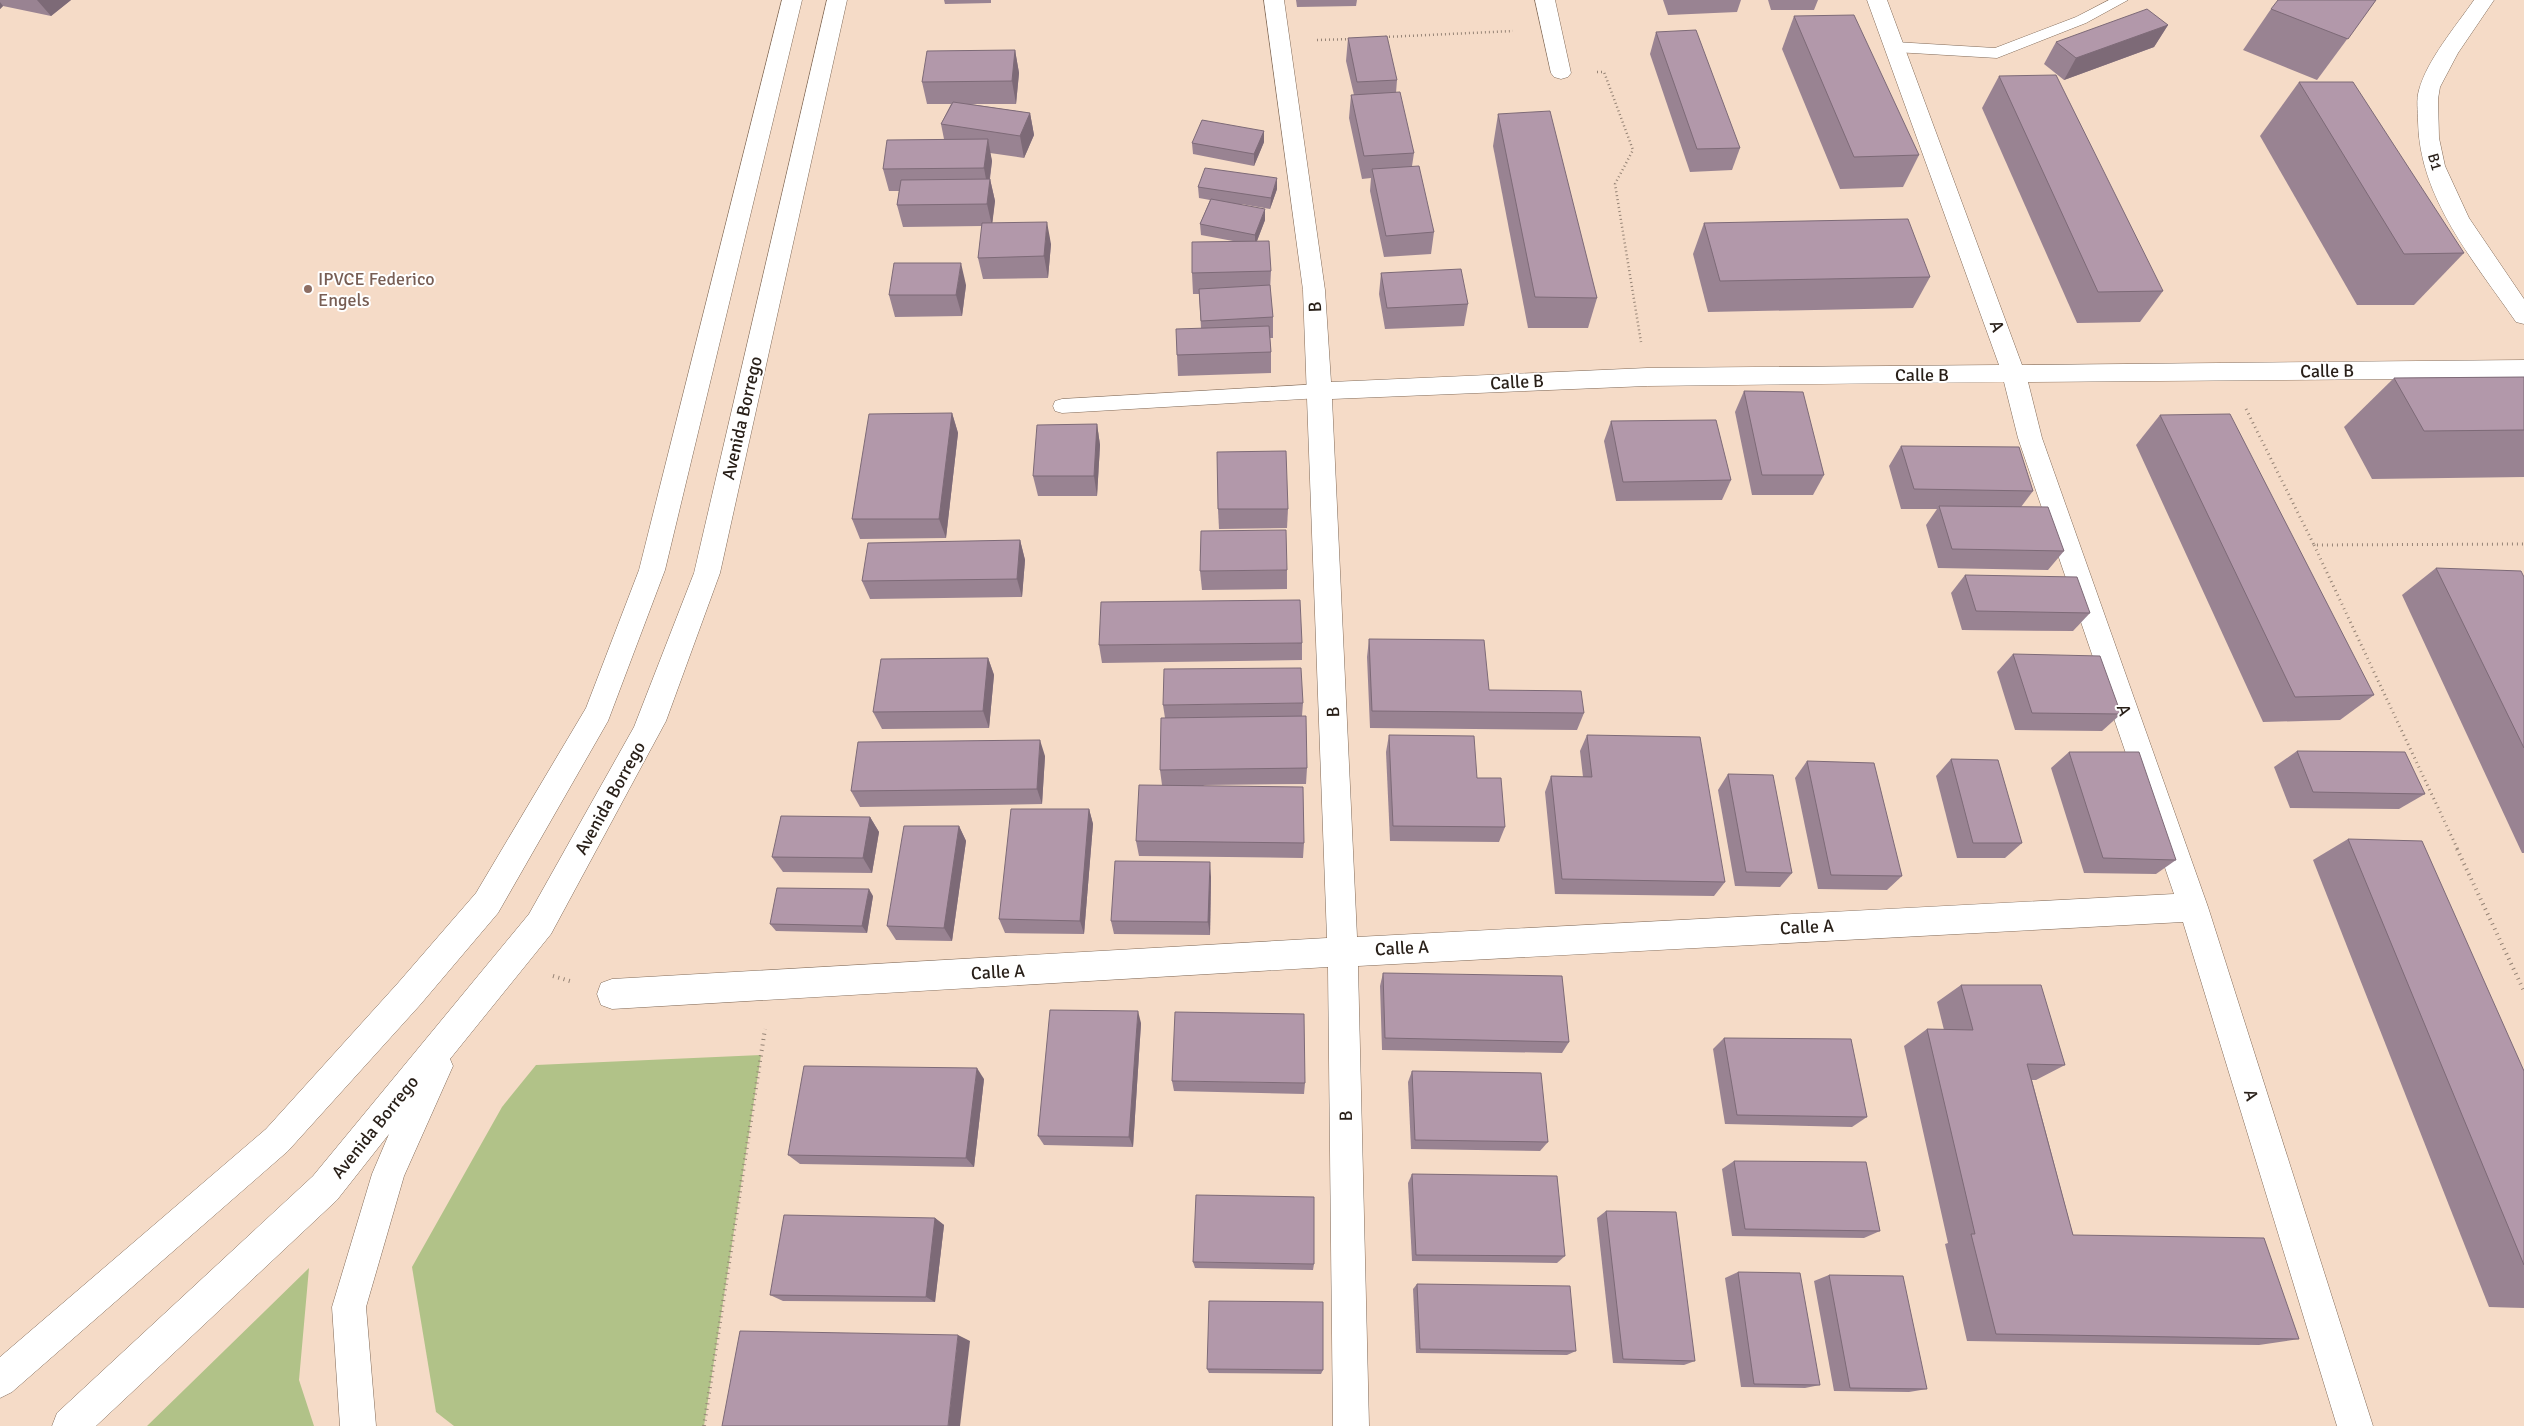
<svg xmlns="http://www.w3.org/2000/svg" width="2524" height="1426" font-family="Signika,sans-serif">
<style>
.green{fill:#b1c288}
.lines{fill:none;stroke-linecap:round;stroke-linejoin:round}
.lane-casing{stroke:#816a58;stroke-width:1}
.street-casing{stroke:#816a58;stroke-width:1}
.secondary-casing{stroke:#816a58;stroke-width:1}
.path-far2{stroke:#968476;stroke-width:2.5;stroke-dasharray:1 3;stroke-linecap:butt}
.path-far1{stroke:#968476;stroke-width:3;stroke-dasharray:1 4;stroke-linecap:butt}
.path{stroke:#968476;stroke-width:4;stroke-dasharray:1 4.5;stroke-linecap:butt}
.lane{fill:#fff;fill-rule:evenodd}
.street{fill:#fff;fill-rule:evenodd}
.secondary{fill:#fff;fill-rule:evenodd}
.wall{fill:#998392}
.shaded-wall{fill:#7d6a77}
.building{fill:#b298aa;stroke:#7d6a77}
.education-dot{fill:#8d6e63;stroke:#fff;stroke-width:2}
.labels{text-anchor:middle;stroke-width:4;stroke-linejoin:round;paint-order:stroke}
.far-street-label{font-size:15px;fill:#281f18;stroke:#fff}
.education-label{font-size:18px;fill:#785e54;stroke:#fff;text-anchor:start}
.street-label{font-size:18px;fill:#281f18;stroke:#fff}
</style>
<rect width="100%" height="100%" fill="#f5dbc7"/>
<g class="green">
<path d="M761,1055L704,1426H454L436,1412L412,1267L502,1107L536,1065Z"/>
<path d="M309,1268L299,1380L314,1426H147Z"/>
</g>
<g class="lines">
<defs>
<g id="lane">
<path d="M2109,0H2128L2086,23L1997,58L1895,52L1887,47L1895,42L1995,48L2076,17Z"/>
<path d="M1320,384L1326,386L1329,391L1326,396L1320,398L1062,413L1055,411L1053,406L1055,401L1062,399Z"/>
</g>
<g id="street">
<path d="M1264,0H1284L1325,290L1331,382L1647,368L1999,365L1867,0H1887L2022,365L2524,360V378L2028,382L2042,438L2208,907L2373,1426H2337L2183,922L1358,966L1369,1426H1333L1328,967L612,1009L601,1005L597,994L601,983L612,979L1327,938L1303,290ZM2004,382L2018,438L2174,894L1357,937L1332,399L1647,386Z"/>
<path d="M1535,0H1555L1571,73L1568,77L1561,79L1554,77L1551,73Z"/>
<path d="M2474,0H2494L2458,53L2440,87L2438,99L2439,138L2445,166L2469,218L2524,299V324L2516,322C2474,261 2419,198 2418,121C2418,111 2416,100 2419,90C2427,60 2456,26 2474,0Z"/>
</g>
<g id="secondary">
<path d="M782,0H802L665,570L608,721L498,913L420,1005L288,1151L12,1392L0,1398V1357L266,1129L398,983L476,893L586,708L639,570Z"/>
<path d="M827,0H847L720,573L666,721L551,934L450,1059L453,1066L404,1176L366,1307L376,1426H340L332,1307L372,1174L389,1134L337,1200L96,1426H52L57,1413L313,1176L529,914L634,727L694,573Z"/>
</g>
</defs>
<use href="#lane" class="lane-casing"/>
<use href="#street" class="street-casing"/>
<use href="#secondary" class="secondary-casing"/>
<g class="path-far2">
<path d="M1385,37L1513,31"/>
<path d="M1317,40L1351,39"/>
<path d="M1597,72H1604L1633,150L1615,184L1641,342"/>
</g>
<g class="path-far1">
<path d="M2246,409L2314,545L2524,544"/>
<path d="M2314,545L2458,850"/>
</g>
<g class="path">
<path d="M2457,849L2524,991"/>
<path d="M553,976L573,982"/>
<path d="M704,1426L765,1029"/>
</g>
<use href="#lane" class="lane"/>
<use href="#street" class="street"/>
<use href="#secondary" class="secondary"/>
</g>
<g class="wall">
<path d="M0,0H71L51,16L3,6L0,9Z"/>
<path d="M944,0H991V3L945,4Z"/>
<path d="M1296,0H1357L1356,6L1297,7Z"/>
<path d="M1663,0H1741L1737,12L1668,15Z"/>
<path d="M1768,0H1818L1814,10H1771Z"/>
<path d="M2376,0L2317,80L2243,50L2271,9Z"/>
<path d="M1794,16L1919,155L1903,187L1840,189L1782,49Z"/>
<path d="M2168,25L2154,47L2064,80L2044,64L2056,42Z"/>
<path d="M1656,32L1740,148L1732,170L1690,172L1650,54Z"/>
<path d="M1348,38L1397,80L1396,93L1414,153L1412,166L1434,232L1431,254L1384,257L1370,191L1371,178L1362,179L1349,118L1351,95H1354L1346,61Z"/>
<path d="M1015,50L1019,73L1016,104H970L1030,113L1034,135L1024,158L990,153L992,161L990,179L995,201L992,223L1051,244L1048,278L983,279L978,258L982,226L903,227L897,205L899,191H889L883,169L944,139L941,124L951,104H927L922,82Z"/>
<path d="M1999,76L2163,291L2140,322L2077,323L1982,108Z"/>
<path d="M2299,82L2464,253L2414,305H2357L2260,136Z"/>
<path d="M1498,114L1597,298L1588,328H1528L1493,146Z"/>
<path d="M1264,131V142L1254,166L1193,154L1192,143Z"/>
<path d="M1198,187L1277,189L1270,209L1241,204L1265,220L1257,241L1271,271L1270,291L1273,317V338H1270L1271,352V373L1178,376L1177,355L1201,328L1199,294H1193L1192,273L1233,241L1201,235L1200,224L1210,200L1199,198Z"/>
<path d="M1704,223L1930,277L1913,308L1708,312L1693,254Z"/>
<path d="M1381,273L1468,304L1464,326L1385,329L1379,294Z"/>
<path d="M966,285L962,316L895,317L889,295Z"/>
<path d="M2524,377V477L2372,479L2344,427L2394,378Z"/>
<path d="M1744,391L1824,475L1813,495H1752L1735,412Z"/>
<path d="M952,413L958,433L946,538L860,539L852,519Z"/>
<path d="M2160,415L2374,695L2340,720L2263,722L2136,445Z"/>
<path d="M1611,421L1731,480L1722,500L1616,501L1604,441Z"/>
<path d="M1097,424L1100,445L1097,496H1038L1033,476Z"/>
<path d="M1901,446L2033,491L2021,507L2064,551L2048,570L1938,568L1926,525L1937,509H1901L1889,466Z"/>
<path d="M1218,509H1288L1287,528L1219,529Z"/>
<path d="M1020,540L1025,560L1022,597L870,599L862,581Z"/>
<path d="M2436,568L2524,577V853H2522L2402,595Z"/>
<path d="M1287,570V589L1202,590L1200,571Z"/>
<path d="M1965,575L2090,613L2073,631L1962,630L1951,593Z"/>
<path d="M1369,639L1489,690L1584,713L1577,730L1370,728L1367,657Z"/>
<path d="M1302,643V660L1102,663L1099,645Z"/>
<path d="M2013,654L2121,714L2102,731L2015,730L1997,672Z"/>
<path d="M988,658L994,675L989,728L882,729L873,712Z"/>
<path d="M1303,703L1302,716L1307,768L1306,784L1203,785L1304,843L1303,858L1139,856L1136,841L1162,785L1160,770L1165,718L1163,705Z"/>
<path d="M1389,735L1477,778L1505,827L1499,842L1390,841L1386,752Z"/>
<path d="M1587,735L1725,882L1714,896L1555,894L1545,792L1551,776L1583,777L1580,751Z"/>
<path d="M2297,751L2425,794L2399,809L2290,808L2274,767Z"/>
<path d="M2069,752L2176,860L2156,874L2084,873L2051,768Z"/>
<path d="M1045,756L1042,804L860,807L851,791Z"/>
<path d="M1951,759L2022,843L2005,858H1957L1936,776Z"/>
<path d="M1807,761L1902,876L1887,890L1818,889L1795,778Z"/>
<path d="M1728,774L1792,873L1780,887L1735,886L1718,790Z"/>
<path d="M1089,809L1093,824L1084,934L1005,933L999,919Z"/>
<path d="M870,817L879,832L872,873L783,872L772,857Z"/>
<path d="M959,826L966,841L952,941L896,940L887,926Z"/>
<path d="M2348,839L2524,1071V1308L2489,1307L2313,860Z"/>
<path d="M1211,877L1210,935L1114,934L1111,921Z"/>
<path d="M873,896L867,933L776,931L770,924Z"/>
<path d="M1383,973L1569,1042L1562,1053L1382,1050L1380,986Z"/>
<path d="M1961,985L2065,1065L2036,1080H2032L2073,1235L2299,1339L2259,1345L1967,1341L1945,1244L1948,1243L1904,1046L1927,1029L1944,1030L1937,1002Z"/>
<path d="M1141,1023L1133,1147L1044,1145L1038,1136Z"/>
<path d="M1724,1038L1867,1117L1852,1127L1725,1124L1713,1049Z"/>
<path d="M1412,1071L1548,1142L1540,1151L1411,1149L1408,1082Z"/>
<path d="M984,1079L974,1167L800,1164L788,1155Z"/>
<path d="M1172,1081L1305,1083L1304,1094L1174,1091Z"/>
<path d="M1734,1161L1880,1231L1864,1238L1732,1236L1722,1169Z"/>
<path d="M1412,1174L1565,1256L1557,1263L1412,1261L1408,1183Z"/>
<path d="M1606,1211L1695,1361L1684,1365L1613,1363L1597,1218Z"/>
<path d="M935,1218L944,1225L935,1302L783,1301L770,1295Z"/>
<path d="M1193,1262L1314,1264L1313,1270L1195,1268Z"/>
<path d="M1738,1272L1820,1385L1805,1388L1741,1387L1725,1278Z"/>
<path d="M1829,1275L1927,1389L1909,1392L1834,1391L1814,1281Z"/>
<path d="M1417,1284L1576,1351L1567,1355L1416,1353L1413,1289Z"/>
<path d="M1207,1369L1323,1370L1321,1374L1209,1373Z"/>
</g>
<g class="shaded-wall">
<path d="M37,0H71L51,16Z"/>
<path d="M0,2L3,6L0,9Z"/>
<path d="M2168,25L2154,47L2064,80L2076,58Z"/>
<path d="M1015,50L1019,73L1016,104L1012,81Z"/>
<path d="M1030,113L1034,135L1024,158L1020,136Z"/>
<path d="M1264,131V142L1254,166V154Z"/>
<path d="M988,139L992,161L988,190L984,168Z"/>
<path d="M1277,178V189L1270,209L1271,198Z"/>
<path d="M990,179L995,201L992,226L987,204Z"/>
<path d="M1265,209V220L1255,246V235Z"/>
<path d="M1047,222L1051,244L1048,278L1044,256Z"/>
<path d="M961,263L966,285L962,316L956,295Z"/>
<path d="M952,413L958,433L946,538L939,519Z"/>
<path d="M1097,424L1100,445L1097,496L1094,476Z"/>
<path d="M1020,540L1025,560L1022,597L1017,579Z"/>
<path d="M988,658L994,675L989,728L983,711Z"/>
<path d="M1040,740L1045,756L1042,804L1037,789Z"/>
<path d="M1089,809L1093,824L1084,934L1080,921Z"/>
<path d="M870,817L879,832L872,873L863,858Z"/>
<path d="M959,826L966,841L952,941L944,928Z"/>
<path d="M1210,862L1211,877L1210,935L1208,922Z"/>
<path d="M869,889L873,896L867,933L862,926Z"/>
<path d="M1138,1011L1141,1023L1133,1147L1129,1137Z"/>
<path d="M977,1068L984,1079L974,1167L966,1158Z"/>
<path d="M935,1218L944,1225L935,1302L926,1297Z"/>
<path d="M958,1335L970,1341L960,1426H948Z"/>
</g>
<g class="building">
<path d="M2278,0H2376L2348,39L2271,9Z"/>
<path d="M2147,9L2168,25L2076,58L2056,42Z"/>
<path d="M1854,15L1919,155L1854,157L1794,16Z"/>
<path d="M1696,30L1740,148L1697,149L1656,32Z"/>
<path d="M1387,36L1397,80L1357,82L1348,38Z"/>
<path d="M1015,50L1012,81L922,82L927,51Z"/>
<path d="M2056,75L2163,291L2098,292L1999,76Z"/>
<path d="M2299,82H2353L2464,253L2404,254Z"/>
<path d="M1400,92L1414,153L1364,156L1351,95Z"/>
<path d="M953,102L1030,113L1020,136L941,124Z"/>
<path d="M1550,111L1597,298L1535,297L1498,114Z"/>
<path d="M1202,120L1264,131L1254,154L1192,143Z"/>
<path d="M988,139L984,168L883,169L887,140Z"/>
<path d="M1419,166L1434,232L1386,236L1372,169Z"/>
<path d="M1205,168L1277,178L1271,198L1198,187Z"/>
<path d="M990,179L987,204L897,205L901,180Z"/>
<path d="M1211,199L1265,209L1255,235L1200,224Z"/>
<path d="M1908,219L1930,277L1720,281L1704,223Z"/>
<path d="M1047,222L1044,256L978,258L982,223Z"/>
<path d="M1269,241L1271,271L1192,273V242Z"/>
<path d="M894,263H961L956,295H889Z"/>
<path d="M1461,269L1468,304L1387,308L1381,273Z"/>
<path d="M1270,285L1273,317L1201,321L1199,289Z"/>
<path d="M1269,326L1271,352L1177,355L1176,329Z"/>
<path d="M2524,377V430L2424,431L2394,378Z"/>
<path d="M1744,391L1803,392L1824,475H1762Z"/>
<path d="M952,413L939,519H852L869,414Z"/>
<path d="M2230,414L2374,695L2295,697L2160,415Z"/>
<path d="M1716,420L1731,480L1623,482L1611,421Z"/>
<path d="M1097,424L1094,476H1033L1037,425Z"/>
<path d="M1901,446L2019,447L2033,491L1914,489Z"/>
<path d="M1286,451L1288,509H1218L1217,452Z"/>
<path d="M1939,506L2048,507L2064,551L1952,549Z"/>
<path d="M1286,530L1287,570L1200,571L1201,531Z"/>
<path d="M1020,540L1017,579L862,581L868,543Z"/>
<path d="M2436,568L2521,571L2524,577V748Z"/>
<path d="M1965,575L2077,577L2090,613L1976,611Z"/>
<path d="M1300,600L1302,643L1099,645L1101,602Z"/>
<path d="M1369,639L1484,640L1489,690L1581,691L1584,713L1372,711Z"/>
<path d="M2013,654L2100,656L2121,714L2032,713Z"/>
<path d="M988,658L983,711L873,712L881,659Z"/>
<path d="M1301,668L1303,703L1163,705L1164,669Z"/>
<path d="M1306,716L1307,768L1160,770L1161,718Z"/>
<path d="M1389,735L1474,736L1477,778H1501L1505,827L1393,826Z"/>
<path d="M1587,735L1700,737L1725,882L1562,879L1551,776L1592,777Z"/>
<path d="M1040,740L1037,789L851,791L858,742Z"/>
<path d="M2297,751L2405,752L2425,794L2313,792Z"/>
<path d="M2069,752H2139L2176,860L2103,858Z"/>
<path d="M1951,759L1998,760L2022,843H1973Z"/>
<path d="M1807,761L1874,763L1902,876L1831,875Z"/>
<path d="M1728,774L1773,775L1792,873L1746,872Z"/>
<path d="M1139,785L1303,787L1304,843L1136,841Z"/>
<path d="M1011,809H1089L1080,921L999,919Z"/>
<path d="M781,816L870,817L863,858L772,857Z"/>
<path d="M904,826H959L944,928L887,926Z"/>
<path d="M2348,839L2422,841L2524,1071V1265Z"/>
<path d="M1115,861L1210,862L1208,922L1111,921Z"/>
<path d="M777,888L869,889L862,926L770,924Z"/>
<path d="M1383,973L1562,976L1569,1042L1385,1038Z"/>
<path d="M1961,985H2041L2065,1065L2027,1064L2073,1235L2264,1238L2299,1339L1996,1334L1971,1234H1975L1927,1029L1973,1030Z"/>
<path d="M1050,1010L1138,1011L1129,1137L1038,1136Z"/>
<path d="M1175,1012L1304,1014L1305,1083L1172,1081Z"/>
<path d="M1724,1038L1851,1039L1867,1117L1737,1115Z"/>
<path d="M804,1066L977,1068L966,1158L788,1155Z"/>
<path d="M1412,1071L1541,1073L1548,1142L1415,1140Z"/>
<path d="M1734,1161L1866,1162L1880,1231L1745,1229Z"/>
<path d="M1412,1174L1557,1176L1565,1256L1416,1255Z"/>
<path d="M1196,1195L1314,1197V1264L1193,1262Z"/>
<path d="M1606,1211L1676,1212L1695,1361L1623,1359Z"/>
<path d="M784,1215L935,1218L926,1297L770,1295Z"/>
<path d="M1738,1272L1800,1273L1820,1385L1754,1384Z"/>
<path d="M1829,1275L1903,1276L1927,1389L1850,1388Z"/>
<path d="M1417,1284L1570,1286L1576,1351L1420,1349Z"/>
<path d="M1209,1301L1323,1302V1370L1207,1369Z"/>
<path d="M740,1331L958,1335L948,1426H722Z"/>
</g>
<circle class="education-dot" cx="308" cy="289" r="5"/>
<g class="labels">
<g class="far-street-label">
<text transform="translate(2435 162) rotate(74)" y="5">B1</text>
</g>
<g class="education-label">
<text x="318" y="285">IPVCE Federico<tspan x="318" dy="21">Engels</tspan></text>
</g>
<g class="street-label">
<text transform="translate(1315 307) rotate(-93)" y="6">B</text>
<text transform="translate(1997 326) rotate(70)" y="6">A</text>
<text transform="translate(2327 371) rotate(-1)" y="6">Calle B</text>
<text x="1922" y="381">Calle B</text>
<text transform="translate(1517 382) rotate(-3)" y="6">Calle B</text>
<text transform="translate(742 418) rotate(-77)" y="6">Avenida Borrego</text>
<text transform="translate(2124 710) rotate(71)" y="6">A</text>
<text transform="translate(1333 712) rotate(-92)" y="6">B</text>
<text transform="translate(610 798) rotate(-61)" y="6">Avenida Borrego</text>
<text transform="translate(1807 927) rotate(-3)" y="6">Calle A</text>
<text transform="translate(1402 948) rotate(-3)" y="6">Calle A</text>
<text transform="translate(998 972) rotate(-3)" y="6">Calle A</text>
<text transform="translate(2251 1095) rotate(73)" y="6">A</text>
<text transform="translate(1346 1116) rotate(-91)" y="6">B</text>
<text transform="translate(375 1127) rotate(-51)" y="6">Avenida Borrego</text>
</g>
</g>
</svg>
